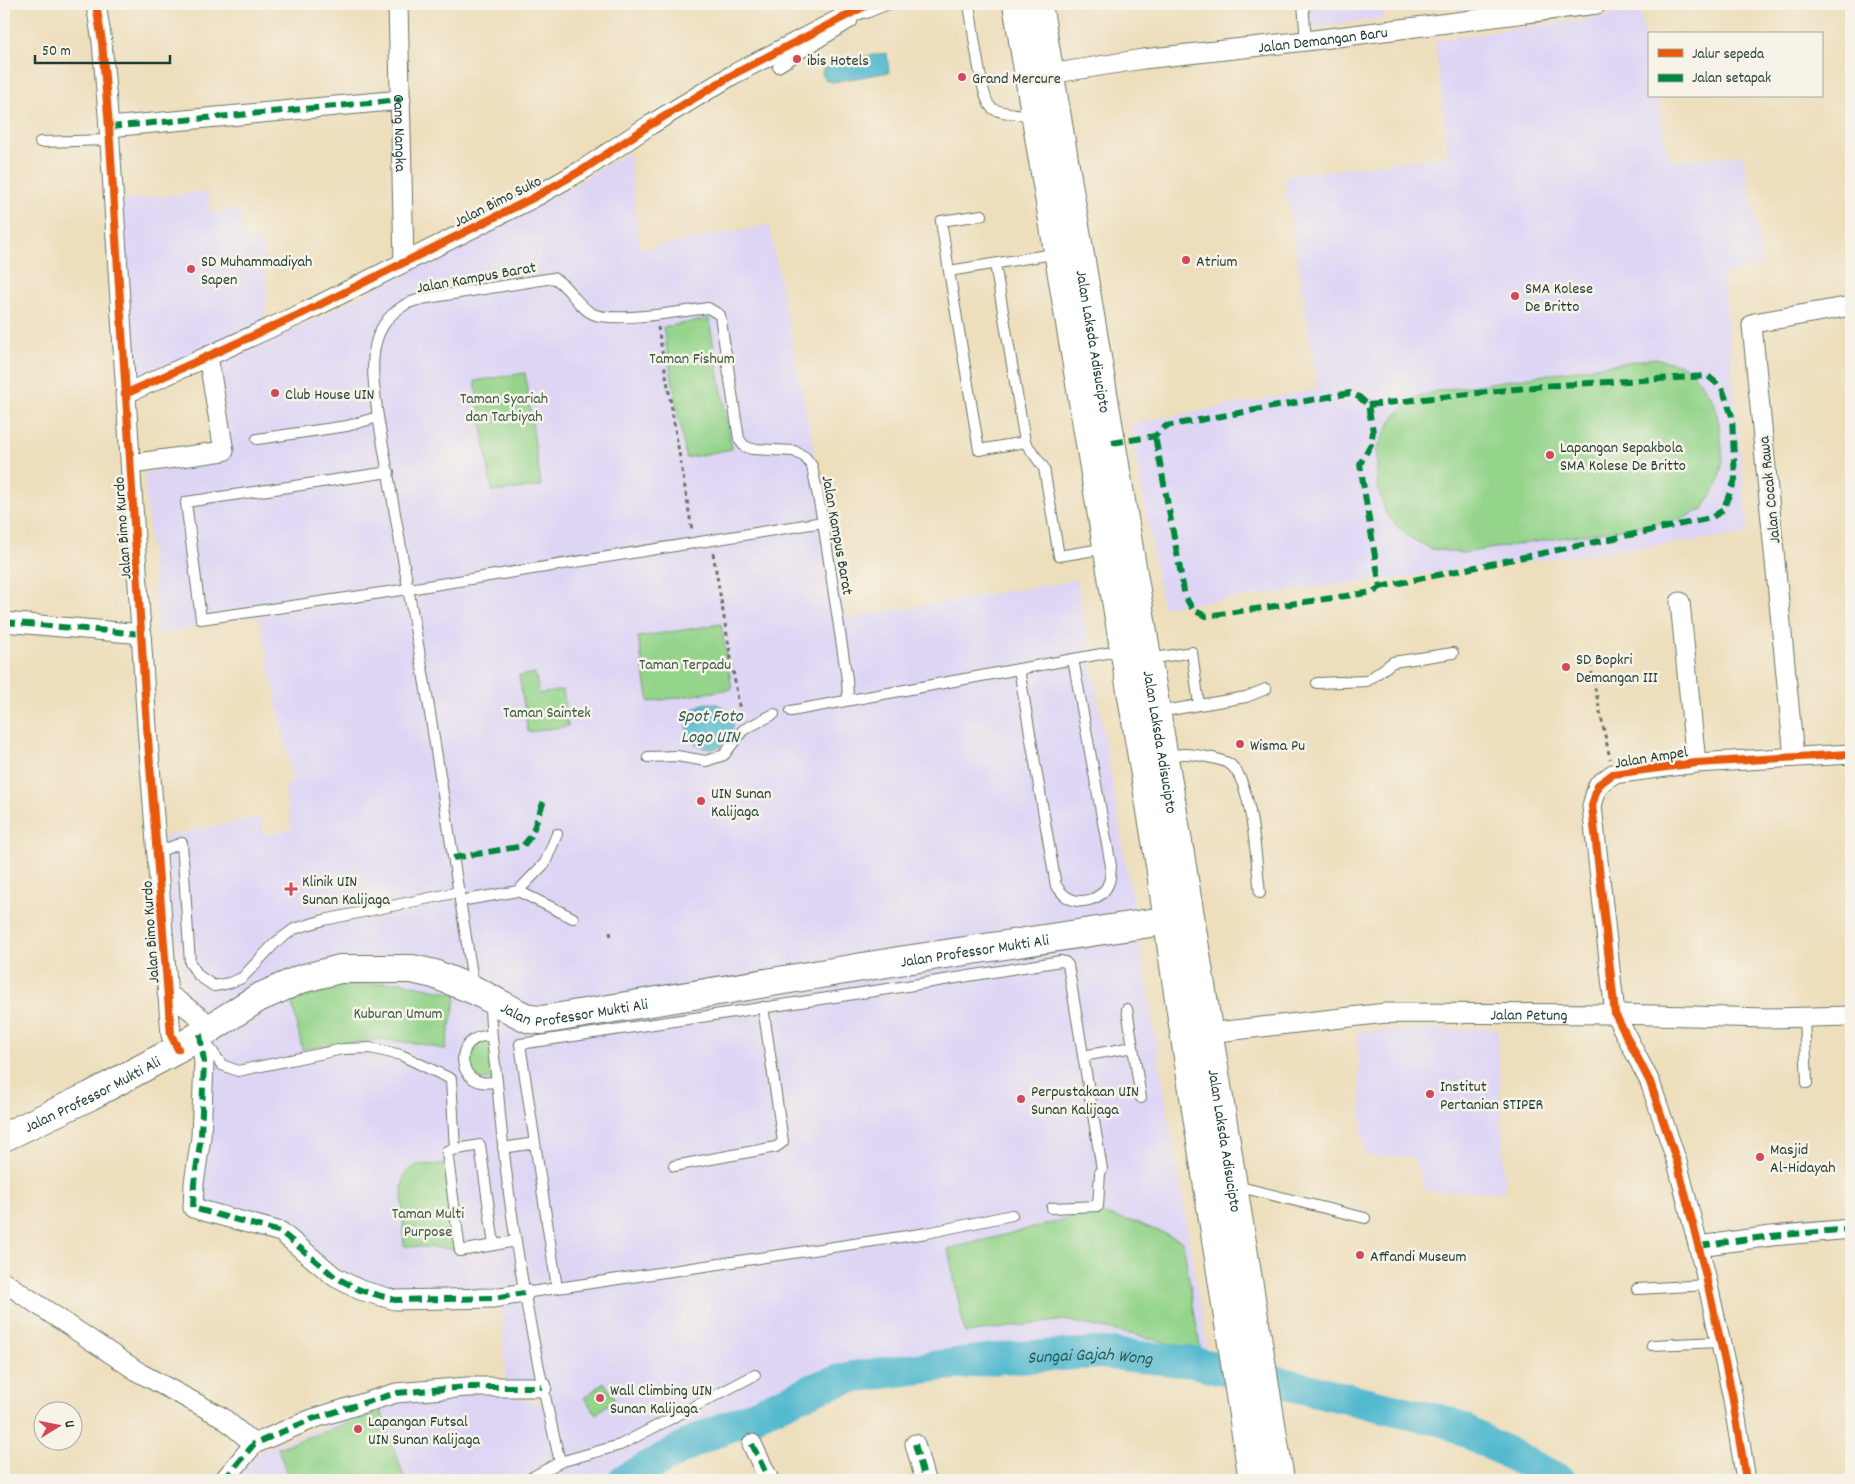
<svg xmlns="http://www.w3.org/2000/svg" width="1855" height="1484" font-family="Dekko,sans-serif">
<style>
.built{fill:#ded5f5}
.green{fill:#94d48b;stroke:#5a8860}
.water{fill:#52b9cf;stroke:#387b82}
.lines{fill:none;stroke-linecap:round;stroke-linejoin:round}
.river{stroke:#52b9cf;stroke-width:32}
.service-casing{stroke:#677564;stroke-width:12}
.minor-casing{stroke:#677564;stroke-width:21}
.secondary-casing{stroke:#677564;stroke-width:30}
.primary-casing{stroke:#677564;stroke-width:30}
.path{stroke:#677564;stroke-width:3;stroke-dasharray:4 4;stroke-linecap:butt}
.service{stroke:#fff;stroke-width:10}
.minor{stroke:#fff;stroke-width:19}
.secondary{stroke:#fff;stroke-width:28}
.primary{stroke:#fff;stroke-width:28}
.quiet{stroke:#00873e;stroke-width:6;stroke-dasharray:12 6;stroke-linecap:butt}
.cycleway-casing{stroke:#f7f3e8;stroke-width:11}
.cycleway{stroke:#e8590c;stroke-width:8}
.poi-dot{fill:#d1495b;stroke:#f7f3e8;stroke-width:2}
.labels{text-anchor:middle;stroke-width:5;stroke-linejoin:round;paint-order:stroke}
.street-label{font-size:16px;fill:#1f3d34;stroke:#f7f3e8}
.poi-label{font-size:16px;fill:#1f3d34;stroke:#f7f3e8;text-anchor:start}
.park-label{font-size:16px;fill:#365b45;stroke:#f7f3e8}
.water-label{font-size:18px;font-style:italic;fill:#2c5c5b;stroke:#f7f3e8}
</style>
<rect width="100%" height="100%" fill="#f7f3e8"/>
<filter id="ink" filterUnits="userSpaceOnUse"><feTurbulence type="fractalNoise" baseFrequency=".02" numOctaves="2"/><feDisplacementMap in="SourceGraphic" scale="10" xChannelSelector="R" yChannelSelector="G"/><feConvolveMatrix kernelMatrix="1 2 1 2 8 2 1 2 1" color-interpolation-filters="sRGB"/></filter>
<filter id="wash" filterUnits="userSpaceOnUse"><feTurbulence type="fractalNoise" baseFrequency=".0096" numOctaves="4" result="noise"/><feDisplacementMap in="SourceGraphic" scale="20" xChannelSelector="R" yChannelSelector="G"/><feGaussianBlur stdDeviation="1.12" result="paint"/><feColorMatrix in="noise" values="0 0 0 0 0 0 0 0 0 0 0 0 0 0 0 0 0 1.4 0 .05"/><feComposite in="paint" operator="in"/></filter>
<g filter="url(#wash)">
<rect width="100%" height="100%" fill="#eddebc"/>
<g class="built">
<path d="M1296,4H1382L1383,18L1299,30Z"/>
<path d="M1640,12L1649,56V96H1657L1669,161L1743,155L1763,264L1723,275L1748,534L1163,607L1130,424L1318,389L1284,176L1448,156L1435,40Z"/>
<path d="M629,152L640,249L769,225L847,618L1077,580L1132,898L1210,1363L1135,1347H1059L879,1366L779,1394L683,1437L612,1480H231L260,1451L389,1401L466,1391L509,1395L542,1405L539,1385L506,1382L500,1293L368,1288L282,1230L200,1208L210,1059L187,1001L158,838L260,817L264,835L292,829L284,786L293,784L259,615L158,634L144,473L230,458L218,364L282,336L564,191Z"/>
<path d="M208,192L210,213L241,210L243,238L262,239L267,300L263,323L124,388L114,201Z"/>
<path d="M1497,1028L1505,1192L1426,1191L1413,1157L1364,1156L1357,1031Z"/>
</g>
<g class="green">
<path d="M709,319L732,449L686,458L663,327Z"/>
<path d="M1655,358L1685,366L1700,381L1715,404L1720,430L1723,460L1718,484L1703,509L1680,520L1462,553L1431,549L1407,536L1386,514L1377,483V449L1391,421L1410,400L1437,391Z"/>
<path d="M525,373L541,486L492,492L475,381Z"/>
<path d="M721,624L732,689L649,702L638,637Z"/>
<path d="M535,673L539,694L563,690L568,726L528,732L519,676Z"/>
<path d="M399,982L457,994L445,1050L427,1045L382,1039L302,1049L292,1002L341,985Z"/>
<path d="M490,1037L495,1080H476L464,1054L467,1047Z"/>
<path d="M446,1164L456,1249L404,1246L402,1189L405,1173L417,1165Z"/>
<path d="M1096,1212L1138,1223L1183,1241L1201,1353L1153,1339L1065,1320L965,1333L948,1249Z"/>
<path d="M604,1382L615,1399L596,1414L584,1398Z"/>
<path d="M381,1411L405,1480H289L278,1448Z"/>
</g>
<g class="water">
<path d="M887,53L889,72L833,82L826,80L822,75L823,69L829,67L832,62L839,64L840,60Z"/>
<circle cx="710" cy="726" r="23"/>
</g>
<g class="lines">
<path class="river" id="s1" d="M624,1480L697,1440L824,1385L852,1377L1002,1358L1100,1353L1193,1362L1448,1422L1559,1480"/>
</g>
</g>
<g filter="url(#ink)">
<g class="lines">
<defs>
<g id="service">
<path d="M969,4C972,20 981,102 992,108C1000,114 1023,114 1033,116"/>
<path d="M1303,4L1306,41"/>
<path d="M866,13L888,4"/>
<path d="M778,67L852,22"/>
<path d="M40,142L109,140"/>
<path d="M995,264L1025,442L1044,468L1059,556L1107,548"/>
<path d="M949,271L941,221L982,215"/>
<path d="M257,439L347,426L378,417"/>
<path d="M1025,442L979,450L949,271L1059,253"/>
<path d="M389,472L186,502L201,619L409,589L823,522"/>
<path d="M1149,659L1192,652L1199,705"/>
<path d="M1019,669L1123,650"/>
<path d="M1317,683L1367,681L1393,662L1453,653"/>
<path d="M791,711L1019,669L1056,886C1059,888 1061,892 1064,895C1079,907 1103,900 1109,882C1111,877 1110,871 1111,866L1073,659"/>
<path d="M1158,712L1246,697L1266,689"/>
<path d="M648,757L677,756L706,761L724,755L743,730L774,714"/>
<path d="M1165,757C1171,756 1177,754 1184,754C1193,754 1226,759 1232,766C1253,786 1256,862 1260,893"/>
<path d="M157,852L182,843L190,963L199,976L214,986L229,983L242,978L275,943L294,929L324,920L459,892"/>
<path d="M518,891L573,918"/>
<path d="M460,901L518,891L545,863L557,834"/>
<path d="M474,987L429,707L378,417C373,377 363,331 403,306C408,302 415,301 421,299L553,278C569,285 576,306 593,314C613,323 684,311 708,308L720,315L739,439L744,446L752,449L794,451L805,457L812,466L823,522L847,679L848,699"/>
<path d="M490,1002C490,1032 495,1062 498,1092C508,1217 531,1341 560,1462"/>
<path d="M1804,1017L1807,1083"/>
<path d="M491,1036C450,1033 456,1093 497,1081"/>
<path d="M204,1040L222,1065L238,1071L343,1049L370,1048L401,1055L451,1079L455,1149"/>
<path d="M1133,1047L1141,1098"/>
<path d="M1083,1056L1133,1047L1127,1009"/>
<path d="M503,1148L535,1143"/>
<path d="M674,1166L776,1147L783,1142L763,1007"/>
<path d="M1236,1186L1365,1218"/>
<path d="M494,1245L460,1251L447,1151L480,1145L494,1245L516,1241"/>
<path d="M557,1288L520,1044L901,987L1061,961L1065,962L1068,965L1102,1169L1100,1173L1098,1206L1052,1208"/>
<path d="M1637,1289L1708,1285"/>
<path d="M524,1293L927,1233L1012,1215"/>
<path d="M1652,1345L1720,1342"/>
<path d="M527,1480L560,1462L620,1445L755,1375"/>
</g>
<g id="minor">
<path d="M96,4L102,42L109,127L147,727L171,1035L178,1049"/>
<path id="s2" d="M398,4L404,262"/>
<path id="s3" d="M1050,74L1143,59L1306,41L1597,4"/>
<path d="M109,127L401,100"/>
<path d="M125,394L305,312L533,198L584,169L650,125L734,74L869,4"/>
<path d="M131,464L224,451L208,356"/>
<path d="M1680,602L1696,763"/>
<path d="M4,622L142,634"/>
<path d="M1794,757L1752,325L1754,323L1851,306"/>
<path d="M167,993L201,1018L208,1030"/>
<path id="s4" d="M1208,1033L1386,1013L1615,1014L1767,1018L1851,1016"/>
<path d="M200,1034L204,1062L201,1137L194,1183L193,1208L281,1232L335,1277L360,1290L395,1300L494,1298L524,1293"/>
<path d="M1699,1246L1771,1236L1851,1229"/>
<path d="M4,1282L140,1373L222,1417L254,1444"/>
<path d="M752,1444L769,1480"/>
<path d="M915,1444L925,1480"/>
<path d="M224,1480L254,1444L312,1419L396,1393L467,1387H542"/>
<path d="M1746,1480L1732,1394L1705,1272L1677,1162L1650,1082L1615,1014L1592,806L1598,785L1613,774L1696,763L1851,754"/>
</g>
<g id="secondary">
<path id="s5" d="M4,1137L90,1096L178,1049L258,998L301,979L340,969H412L434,974L474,990L521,1015L530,1019L542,1020L899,961L1190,917"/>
</g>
<g id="primary">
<path d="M1017,4L1160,865L1176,979L1253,1480"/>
<path id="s6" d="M1038,4L1180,854L1280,1480"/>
</g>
</defs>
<use href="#service" class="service-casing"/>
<use href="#minor" class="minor-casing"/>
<use href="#secondary" class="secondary-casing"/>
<use href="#primary" class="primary-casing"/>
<g class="path">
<path d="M658,327L692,530"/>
<path d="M713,553L741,717"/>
<path d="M1590,664L1610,759"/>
<path d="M610,932L611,937"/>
</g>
<use href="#service" class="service"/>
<use href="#minor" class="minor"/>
<use href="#secondary" class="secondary"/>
<use href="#primary" class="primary"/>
<g class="quiet">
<path d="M109,127L401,100"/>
<path d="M1368,405L1543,386L1708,376L1722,388L1732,416L1735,480L1723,510L1711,518L1380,587"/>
<path d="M1112,443L1155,436L1166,426L1350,393L1359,397L1368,405L1373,431L1371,444L1360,464L1380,587L1374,592L1206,616L1193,610L1185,596L1155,436"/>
<path d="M4,622L142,634"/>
<path d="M453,858L523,846L531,836L545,798"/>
<path d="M200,1034L204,1062L201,1137L194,1183L193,1208L281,1232L335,1277L360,1290L395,1300L494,1298L524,1293"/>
<path d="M1699,1246L1771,1236L1851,1229"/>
<path d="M752,1444L769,1480"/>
<path d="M915,1444L925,1480"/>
<path d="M224,1480L254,1444L312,1419L396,1393L467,1387H542"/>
</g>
<defs>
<g id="cycleway">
<path d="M96,4L102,42L109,127L147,727L171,1035L178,1049"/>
<path d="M125,394L305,312L533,198L584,169L650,125L734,74L869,4"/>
<path d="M1746,1480L1732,1394L1705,1272L1677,1162L1650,1082L1615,1014L1592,806L1598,785L1613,774L1696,763L1851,754"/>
</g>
</defs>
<use href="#cycleway" class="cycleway-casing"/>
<use href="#cycleway" class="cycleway"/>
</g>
</g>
<g class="poi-dot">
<circle cx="797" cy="59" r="5"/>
<circle cx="962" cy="77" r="5"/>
<circle cx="1186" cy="260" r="5"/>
<circle cx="191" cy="269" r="5"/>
<circle cx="1515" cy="296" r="5"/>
<circle cx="275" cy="393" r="5"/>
<circle cx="1550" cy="455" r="5"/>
<circle cx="1566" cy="667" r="5"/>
<circle cx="1240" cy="744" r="5"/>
<circle cx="701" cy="801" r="5"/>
<path d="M288.5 881.5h5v5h5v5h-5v5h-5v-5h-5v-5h5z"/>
<circle cx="1430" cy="1094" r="5"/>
<circle cx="1021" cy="1099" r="5"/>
<circle cx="1760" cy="1157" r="5"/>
<circle cx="1360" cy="1255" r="5"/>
<circle cx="600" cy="1398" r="5"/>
<circle cx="358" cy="1429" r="5"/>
</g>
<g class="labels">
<g class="street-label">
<text dy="6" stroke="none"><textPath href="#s3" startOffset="275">Jalan Demangan Baru</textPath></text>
<text dy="6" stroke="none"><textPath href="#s2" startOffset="129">Gang Nangka</textPath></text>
<text transform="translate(497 200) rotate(-27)" y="6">Jalan Bimo Suko</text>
<text transform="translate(476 276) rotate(-10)" y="6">Jalan Kampus Barat</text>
<text dy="6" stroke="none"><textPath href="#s6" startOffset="342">Jalan Laksda Adisucipto</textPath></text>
<text transform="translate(1768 490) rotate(-96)" y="6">Jalan Cocak Rawa</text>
<text transform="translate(121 528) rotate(-94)" y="6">Jalan Bimo Kurdo</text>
<text transform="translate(839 535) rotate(80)" y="6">Jalan Kampus Barat</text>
<text dy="6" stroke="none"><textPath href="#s6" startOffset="748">Jalan Laksda Adisucipto</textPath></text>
<text transform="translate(1651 756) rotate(-9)" y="6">Jalan Ampel</text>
<text transform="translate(149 932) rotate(-94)" y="6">Jalan Bimo Kurdo</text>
<text dy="6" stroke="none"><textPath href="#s5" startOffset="1028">Jalan Professor Mukti Ali</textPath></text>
<text dy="6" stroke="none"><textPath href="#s5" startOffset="622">Jalan Professor Mukti Ali</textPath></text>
<text dy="6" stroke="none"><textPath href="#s4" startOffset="322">Jalan Petung</textPath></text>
<text dy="6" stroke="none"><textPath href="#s5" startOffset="98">Jalan Professor Mukti Ali</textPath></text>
<text dy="6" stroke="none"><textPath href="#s6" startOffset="1152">Jalan Laksda Adisucipto</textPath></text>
</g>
<g class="poi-label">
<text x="807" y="65">ibis Hotels</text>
<text x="972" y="83">Grand Mercure</text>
<text x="201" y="266">SD Muhammadiyah<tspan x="201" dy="18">Sapen</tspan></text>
<text x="1196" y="266">Atrium</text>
<text x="1525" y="293">SMA Kolese<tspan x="1525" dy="18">De Britto</tspan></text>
<text x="285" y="399">Club House UIN</text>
<text x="1560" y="452">Lapangan Sepakbola<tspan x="1560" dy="18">SMA Kolese De Britto</tspan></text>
<text x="1576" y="664">SD Bopkri<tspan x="1576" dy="18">Demangan III</tspan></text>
<text x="1250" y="750">Wisma Pu</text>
<text x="711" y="798">UIN Sunan<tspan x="711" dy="18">Kalijaga</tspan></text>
<text x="302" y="886">Klinik UIN<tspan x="302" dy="18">Sunan Kalijaga</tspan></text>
<text x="1440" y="1091">Institut<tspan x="1440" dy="18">Pertanian STIPER</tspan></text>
<text x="1031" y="1096">Perpustakaan UIN<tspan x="1031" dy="18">Sunan Kalijaga</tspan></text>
<text x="1770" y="1154">Masjid<tspan x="1770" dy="18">Al-Hidayah</tspan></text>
<text x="1370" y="1261">Affandi Museum</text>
<text x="610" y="1395">Wall Climbing UIN<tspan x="610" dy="18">Sunan Kalijaga</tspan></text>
<text x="368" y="1426">Lapangan Futsal<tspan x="368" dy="18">UIN Sunan Kalijaga</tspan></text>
</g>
<g class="park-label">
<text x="692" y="363">Taman Fishum</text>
<text x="504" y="403">Taman Syariah<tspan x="504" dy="18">dan Tarbiyah</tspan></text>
<text x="685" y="669">Taman Terpadu</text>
<text x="547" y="717">Taman Saintek</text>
<text x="398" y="1018">Kuburan Umum</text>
<text x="428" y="1218">Taman Multi<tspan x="428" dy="18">Purpose</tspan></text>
</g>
<g class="water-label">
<text x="710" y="721">Spot Foto<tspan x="710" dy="21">Logo UIN</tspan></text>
<text dy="6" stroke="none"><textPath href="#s1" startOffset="490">Sungai Gajah Wong</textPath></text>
</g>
</g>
<rect width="1855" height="1484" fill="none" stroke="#f7f3e8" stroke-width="20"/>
<rect x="1648" y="32" width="175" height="65" fill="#f7f3e8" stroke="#a1aaa0"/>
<rect x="1658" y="49" width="25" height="8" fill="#e8590c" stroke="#a1aaa0"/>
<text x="1692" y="58" font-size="15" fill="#1f3d34">Jalur sepeda</text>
<rect x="1658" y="74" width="25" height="8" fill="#00873e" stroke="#a1aaa0"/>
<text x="1692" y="82" font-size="15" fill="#1f3d34">Jalan setapak</text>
<g transform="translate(58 1426) rotate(80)"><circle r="24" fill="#f7f3e8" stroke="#a1aaa0"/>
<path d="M0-4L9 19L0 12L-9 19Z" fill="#d1495b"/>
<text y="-8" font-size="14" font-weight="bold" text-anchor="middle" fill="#1f3d34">U</text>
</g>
<path d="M35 55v8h135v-8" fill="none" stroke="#1f3d34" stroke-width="2.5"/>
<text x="42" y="55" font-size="15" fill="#1f3d34" stroke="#f7f3e8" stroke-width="4" paint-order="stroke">50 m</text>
</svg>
